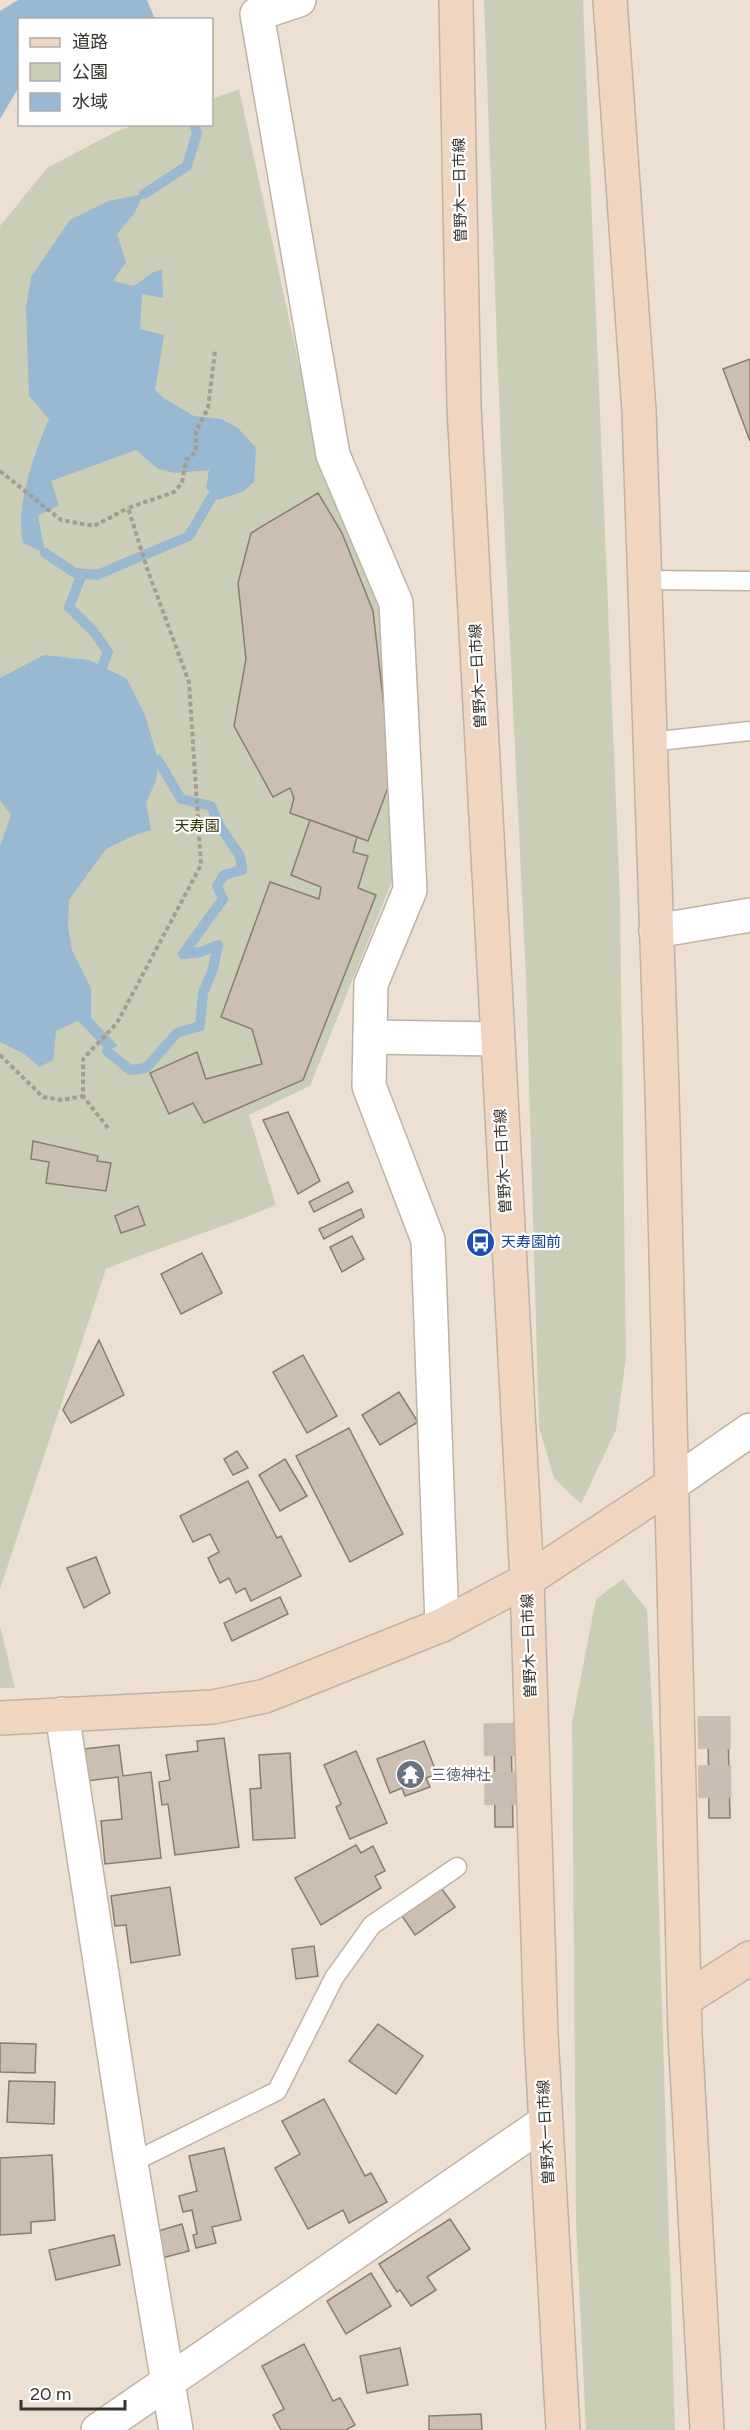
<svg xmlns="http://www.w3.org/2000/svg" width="750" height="2430" font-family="Figtree,'Noto Sans JP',sans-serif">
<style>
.green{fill:#cbceb6}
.water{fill:#99b8d2}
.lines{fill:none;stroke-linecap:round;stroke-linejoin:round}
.stream{stroke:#99b8d2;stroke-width:10}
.building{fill:#ccbfb2;stroke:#897d71;stroke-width:1.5}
.street-tunnel{stroke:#c9bdb1;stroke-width:33;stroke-dasharray:33 16;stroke-linecap:butt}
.lane-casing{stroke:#beb2a5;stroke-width:21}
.street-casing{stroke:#beb2a5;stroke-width:36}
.secondary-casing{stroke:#beb2a5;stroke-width:36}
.path{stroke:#a69c91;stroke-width:4;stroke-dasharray:4.5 3;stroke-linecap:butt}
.lane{stroke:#fff;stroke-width:18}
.street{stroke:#fff;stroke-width:33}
.secondary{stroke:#f0d6c1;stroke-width:33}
.labels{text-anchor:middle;stroke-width:4.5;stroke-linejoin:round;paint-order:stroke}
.street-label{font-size:15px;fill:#37322c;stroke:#fff}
.park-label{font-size:15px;fill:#323506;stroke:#fff}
.transit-label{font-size:15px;fill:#164399;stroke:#fff;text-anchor:start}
.worship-label{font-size:15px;fill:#5b616d;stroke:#fff;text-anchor:start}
</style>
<rect width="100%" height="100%" fill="#ede0d2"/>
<g class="green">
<path d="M484,0H583L620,899L626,1358L616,1430L581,1504L554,1478L539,1427L526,979L502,477Z"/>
<path d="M239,89L324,479L381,606L398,866L310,1086L249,1115L276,1205C220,1229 162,1246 106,1269L0,1589V226L47,168L117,131L136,125L212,124V99Z"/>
<path d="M623,1579L647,1610L654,1744L675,2430H586L576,2222L572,1723L596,1599Z"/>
<path d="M0,1626L15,1688H0Z"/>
</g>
<g class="water">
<path d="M18,0H147L155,19L20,20L19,87L0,119V11Z"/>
<path d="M144,194L134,214L117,234L126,262L113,281L134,286L152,273L162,269L163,298L142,294L140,329L164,335L155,390L165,399L194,416L221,419L238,428L256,448L254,482L244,491L218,500L206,488L209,470L176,473L158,469L136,450L51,481L59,505L38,516L45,553L23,543C15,505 34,454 49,419L29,396L26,308L31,277L70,220L108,201Z"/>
<path d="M44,655L89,660L127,679L145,715L158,760L156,781L146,802L151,830L137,834L106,849L69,900L68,926L72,950L91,988V1018L118,1046L107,1051L78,1021L56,1031L53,1060L40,1067L23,1053L0,1042V846L11,815L0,800V678Z"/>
</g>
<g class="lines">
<g class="stream">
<path d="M144,194L187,166L197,133L194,124"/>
<path d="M45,553L75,573L97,575L189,536L213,495"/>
<path d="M82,574L69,607L94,632L108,652L102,667"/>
<path d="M107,1051L130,1070L146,1068L177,1033L200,1026L203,993L213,969L218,945L201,952L183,954L223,899L217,886L224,875L242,870L240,856L221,828L211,806L181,799L158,760"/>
</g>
</g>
<g class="building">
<path d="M750,359V441L723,369Z"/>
<path d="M318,493L342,533L373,611L392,777L368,841L290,813L294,798L290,788L273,797L234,726L246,659L238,583L251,533Z"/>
<path d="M310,820L357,837L353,852L368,856L358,888L376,895L303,1080L204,1123L193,1103L169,1114L150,1073L197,1052L206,1079L262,1064L252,1029L221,1017L270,882L319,899L321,887L291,875Z"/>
<path d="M288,1112L320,1181L298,1194L263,1120Z"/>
<path d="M33,1141L98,1156L97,1161L111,1163L106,1191L46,1183L49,1162L31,1159Z"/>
<path d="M348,1182L353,1192L314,1212L309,1202Z"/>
<path d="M138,1206L145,1225L121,1233L115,1216Z"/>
<path d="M361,1209L364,1217L324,1239L319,1229Z"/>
<path d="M352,1236L364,1259L342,1272L330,1247Z"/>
<path d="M202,1253L222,1293L181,1314L161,1274Z"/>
<path d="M99,1340L124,1395L71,1423L63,1410Z"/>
<path d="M303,1355L337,1416L307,1433L273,1372Z"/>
<path d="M399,1392L418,1422L380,1445L362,1415Z"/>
<path d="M349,1428L403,1534L350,1562L296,1456Z"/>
<path d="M237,1451L248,1468L233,1475L224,1459Z"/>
<path d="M285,1459L307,1496L280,1511L259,1475Z"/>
<path d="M248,1481L277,1538L281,1536L301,1576L251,1601L245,1588L236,1593L229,1578L220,1583L208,1558L219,1552L210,1534L193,1542L180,1516Z"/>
<path d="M96,1557L110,1593L84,1608L67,1568Z"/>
<path d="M280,1597L288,1614L232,1641L224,1623Z"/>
<path d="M728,1727L730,1818H709L708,1728Z"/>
<path d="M511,1730L513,1827H495L494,1731Z"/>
<path d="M224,1738L239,1847L175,1855L168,1804L162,1805L159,1782L170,1780L166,1755L198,1751L197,1741Z"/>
<path d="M424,1741L437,1774L426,1778L430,1787L405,1796L402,1788L390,1793L377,1759Z"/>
<path d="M119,1745L123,1776L151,1772L161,1858L105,1864L101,1821L122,1819L118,1777L87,1781L84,1749Z"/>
<path d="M356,1751L387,1823L350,1839L336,1807L341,1804L324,1765Z"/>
<path d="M290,1753L295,1838L253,1840L250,1789L261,1788L259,1755Z"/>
<path d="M356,1845L361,1853L373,1846L385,1871L375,1876L381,1888L321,1925L295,1878Z"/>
<path d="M439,1885L455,1907L415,1935L400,1913Z"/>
<path d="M170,1887L180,1955L131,1963L126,1925L115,1926L111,1896Z"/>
<path d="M314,1946L318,1976L296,1979L292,1949Z"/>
<path d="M378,2024L423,2056L396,2094L349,2061Z"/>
<path d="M0,2043L36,2044L35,2073L0,2072Z"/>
<path d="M9,2081L55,2082L54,2124L7,2122Z"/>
<path d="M324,2099L365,2176L371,2173L387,2202L349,2223L343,2210L308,2229L275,2168L300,2154L282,2121Z"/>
<path d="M224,2148L241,2220L212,2227L216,2243L196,2248L193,2235L197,2234L192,2210L183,2212L179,2196L197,2191L189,2156Z"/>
<path d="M52,2155L55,2220L31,2222V2233L0,2235V2158Z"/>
<path d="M450,2219L470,2249L427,2277L436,2290L411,2306L400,2290L397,2292L379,2264Z"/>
<path d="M182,2224L189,2251L158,2259L151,2233Z"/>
<path d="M114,2235L120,2265L56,2280L49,2250Z"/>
<path d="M371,2273L391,2306L346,2334L327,2301Z"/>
<path d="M304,2344L333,2401L340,2398L355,2425L346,2430H281L273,2415L284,2409L262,2366Z"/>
<path d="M400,2348L408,2385L367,2393L360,2356Z"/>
<path d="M481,2414L482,2430H429V2416Z"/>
</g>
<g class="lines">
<g class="street-tunnel">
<path d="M714,1716L715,1804"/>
<path d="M500,1723L501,1809"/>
</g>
<defs>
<g id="lane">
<path d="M645,580L750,581"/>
<path d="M650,742L750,731"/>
<path d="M131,2163L277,2091L334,1978L372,1925L457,1867"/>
</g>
<g id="street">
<path d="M299,0L257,14L333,455L396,603L410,890L371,984L369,1086L428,1240L442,1625"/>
<path d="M656,931L750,915"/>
<path d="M370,1037L497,1039"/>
<path d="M671,1485L750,1430"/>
<path d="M62,1714L131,2163L176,2430"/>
<path d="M98,2430L545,2122"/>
</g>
<g id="secondary">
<path d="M456,0L464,407L527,1580L541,2034L563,2430"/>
<path d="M610,0L639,411L662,1089L685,2034L707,2430"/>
<path d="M0,1718L213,1707L265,1696L442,1625L527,1580L671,1485"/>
<path d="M684,2000L750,1958"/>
</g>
</defs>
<use href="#lane" class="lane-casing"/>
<use href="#street" class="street-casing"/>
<use href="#secondary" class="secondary-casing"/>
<g class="path">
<path d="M0,471L61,520L94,526L128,508"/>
<path d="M0,1055L43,1097L62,1100L83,1096"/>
<path d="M108,1128L83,1096V1059L117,1023L201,865L189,682L148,571L128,508L174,492L182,483L186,460L196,452V431L208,408L215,351"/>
</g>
<use href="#lane" class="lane"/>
<use href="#street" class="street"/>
<use href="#secondary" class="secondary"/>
</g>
<defs>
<symbol id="bus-disc" viewBox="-11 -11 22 22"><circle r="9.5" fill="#1a4fb4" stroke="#fff"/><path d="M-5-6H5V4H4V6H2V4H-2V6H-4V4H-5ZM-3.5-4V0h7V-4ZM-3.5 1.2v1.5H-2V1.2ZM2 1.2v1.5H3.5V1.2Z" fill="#fff"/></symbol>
<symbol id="temple-disc" viewBox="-11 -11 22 22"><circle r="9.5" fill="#6b7280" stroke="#fff"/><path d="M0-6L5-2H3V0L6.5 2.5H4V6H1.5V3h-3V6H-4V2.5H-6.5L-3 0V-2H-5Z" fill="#fff"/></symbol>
</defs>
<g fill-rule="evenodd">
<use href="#bus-disc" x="464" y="1226" width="33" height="33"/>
<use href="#temple-disc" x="394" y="1758" width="33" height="33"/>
</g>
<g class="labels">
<g class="street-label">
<text transform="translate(460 190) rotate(-91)" y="5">曽野木一日市線</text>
<text transform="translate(478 676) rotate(-93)" y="5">曽野木一日市線</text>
<text transform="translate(503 1161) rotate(-93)" y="5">曽野木一日市線</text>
<text transform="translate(529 1646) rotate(-92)" y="5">曽野木一日市線</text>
<text transform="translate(546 2132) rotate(-93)" y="5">曽野木一日市線</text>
</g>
<g class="park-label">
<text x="197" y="831">天寿園</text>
</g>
<g class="transit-label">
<text x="501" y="1247">天寿園前</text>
</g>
<g class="worship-label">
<text x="431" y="1780">三徳神社</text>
</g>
</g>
<rect x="18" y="18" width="195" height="108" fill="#ffffff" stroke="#afadab" stroke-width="1.5"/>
<rect x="30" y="38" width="30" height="9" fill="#f0d6c1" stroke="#afadab" stroke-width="1.5"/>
<text x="72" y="48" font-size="18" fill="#37322c">道路</text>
<rect x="30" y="63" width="30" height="18" fill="#cbceb6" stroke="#afadab" stroke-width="1.5"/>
<text x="72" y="78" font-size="18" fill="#37322c">公園</text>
<rect x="30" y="93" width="30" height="18" fill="#99b8d2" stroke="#afadab" stroke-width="1.5"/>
<text x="72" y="108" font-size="18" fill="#37322c">水域</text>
<path d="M21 2400v9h104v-9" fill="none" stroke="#37322c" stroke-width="3"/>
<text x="30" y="2400" font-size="18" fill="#37322c" stroke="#ffffff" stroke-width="4.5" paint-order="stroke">20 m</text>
</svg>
